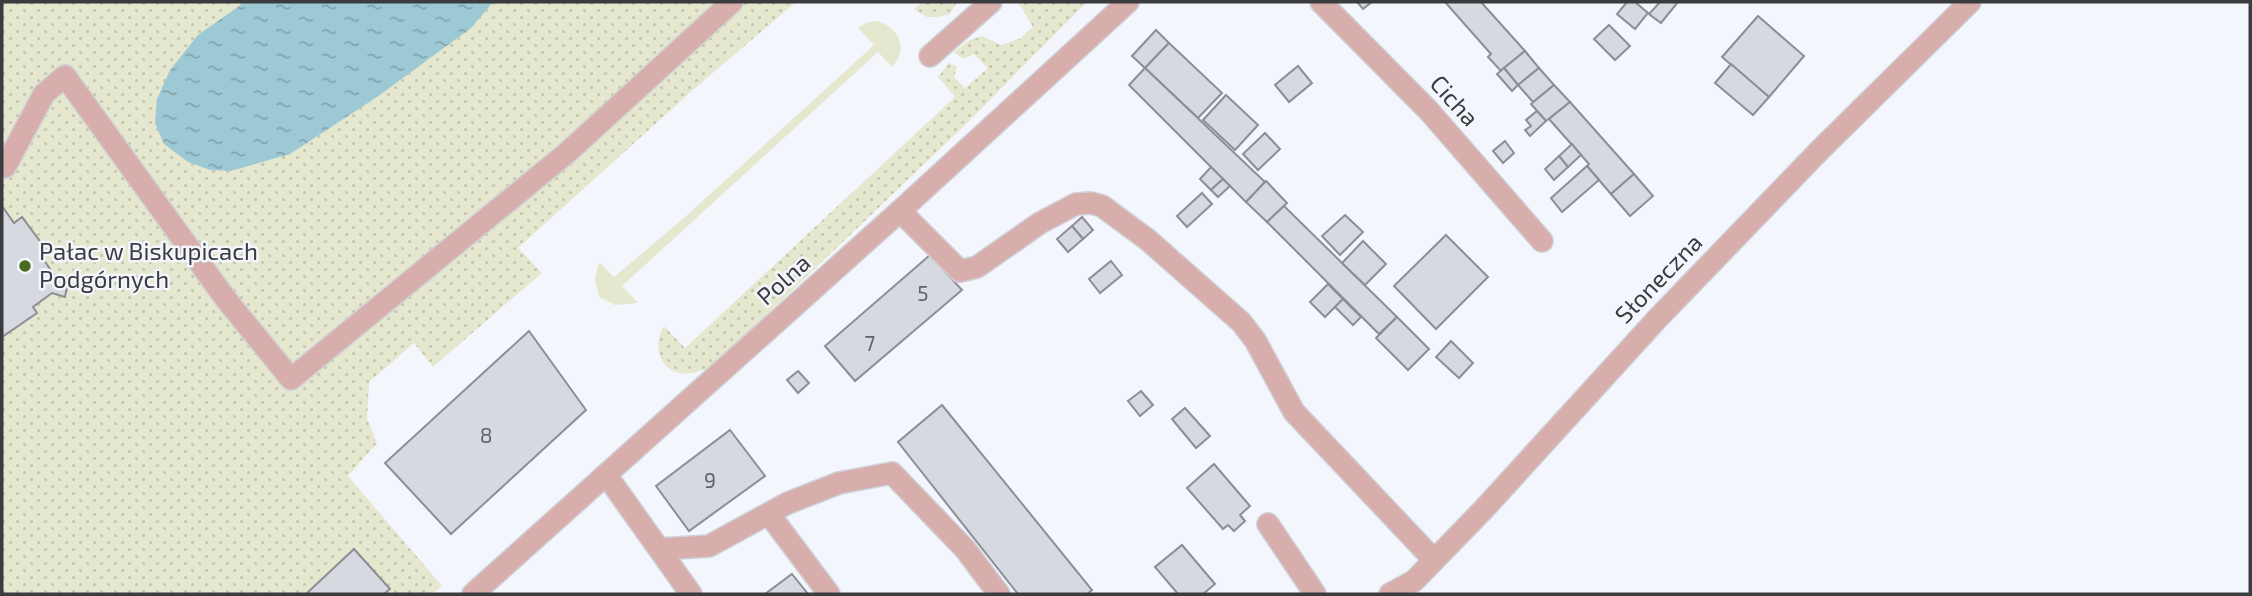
<svg xmlns="http://www.w3.org/2000/svg" width="2252" height="596" font-family="'Exo 2',sans-serif">
<style>
.grass{fill:#e5e7cf}
.park{fill:url(#park-dots)}
.water{fill:url(#water-ripples)}
.building{fill:#d7d9e0;stroke:#8d8e95;stroke-width:2}
.lines{fill:none;stroke-linecap:round;stroke-linejoin:round}
.minor-casing{stroke:#cfd1d7;stroke-width:24}
.minor{stroke:#d7aeab;stroke-width:21}
.poi-dot{fill:#496a21;stroke:#f4f6fd;stroke-width:2.5}
.labels{text-anchor:middle;stroke-width:5;stroke-linejoin:round;paint-order:stroke}
.number-label{font-size:21px;fill:#626367}
.street-label{font-size:24px;fill:#3b3c3f;stroke:#f4f6fd}
.poi-label{font-size:24px;fill:#3b3c3f;stroke:#f4f6fd;text-anchor:start}
</style>
<defs>
<pattern id="park-dots" width="8" height="8" patternUnits="userSpaceOnUse" patternTransform="scale(1.75)"><rect width="8" height="8" fill="#e5e7cf"/><path d="M2 2h.1M6 6h.1" fill="none" stroke="#c5c7b3" stroke-width="1.8" stroke-linecap="round"/></pattern>
<pattern id="water-ripples" width="26" height="14" patternUnits="userSpaceOnUse" patternTransform="scale(1.75)"><rect width="26" height="14" fill="#9dc9d5"/><path d="M2 4q2-2 4 0t4 0M15 11q2-2 4 0t4 0" fill="none" stroke="#81a4ae"/></pattern>
</defs>
<rect width="100%" height="100%" fill="#f4f6fd"/>
<path class="grass" d="M877,21C899,27 909,49 892,67L878,52L622,286L638,303L615,305L599,297L595,280L598,265L600,263L614,277L684,218L874,45L858,28L866,23Z"/>
<g class="park">
<path d="M2,2H796L694,89L518,248L542,273L433,367L414,343L369,382L367,419L377,443L348,476L442,586L432,594H2Z"/>
<path d="M922,2H957L950,14C935,18 927,20 914,9Z"/>
<path d="M1018,2H1087L961,129L713,366C701,371 692,375 679,373C658,369 653,342 664,326L685,348L955,97L938,77L949,63L957,67L954,77L965,88L988,68L974,54L964,59L954,52L968,41L982,36L1001,45L1019,39L1033,27Z"/>
</g>
<path class="water" d="M245,2H493L471,28L377,97L290,154L231,171L210,170L188,162L164,144L155,123L157,99L170,70L198,35Z"/>
<g class="building">
<path d="M1357,2H1372L1363,9Z"/>
<path d="M1445,2H1481L1525,51L1501,71L1488,57L1491,54Z"/>
<path d="M1627,2H1635L1648,13L1635,29L1617,14Z"/>
<path d="M1660,2H1678L1661,23L1649,14Z"/>
<path d="M1758,16L1804,56L1769,97L1722,57Z"/>
<path d="M1609,25L1630,46L1615,60L1594,39Z"/>
<path d="M1156,30L1169,43L1145,68L1132,56Z"/>
<path d="M1169,43L1222,93L1198,118L1145,68Z"/>
<path d="M1525,51L1539,68L1518,85L1504,68Z"/>
<path d="M1731,64L1769,97L1753,115L1715,83Z"/>
<path d="M1298,66L1312,83L1289,102L1275,85Z"/>
<path d="M1145,68L1265,182L1246,202L1129,85Z"/>
<path d="M1504,68L1518,85L1512,91L1497,74Z"/>
<path d="M1539,68L1554,85L1533,102L1518,85Z"/>
<path d="M1554,85L1570,102L1546,121L1531,104Z"/>
<path d="M1226,95L1258,125L1235,150L1203,120Z"/>
<path d="M1570,102L1634,174L1611,194L1587,166L1589,164L1549,119Z"/>
<path d="M1537,111L1546,121L1530,136L1525,130L1531,126L1526,120Z"/>
<path d="M1265,133L1280,149L1258,170L1243,154Z"/>
<path d="M1505,141L1514,153L1503,163L1493,151Z"/>
<path d="M1572,144L1581,155L1568,167L1559,156Z"/>
<path d="M1559,156L1568,167L1554,180L1545,169Z"/>
<path d="M1587,166L1599,180L1562,212L1551,198Z"/>
<path d="M1211,167L1223,179L1211,190L1200,179Z"/>
<path d="M1634,174L1653,196L1630,216L1611,194Z"/>
<path d="M1223,179L1230,186L1218,197L1211,190Z"/>
<path d="M1266,181L1287,203L1267,222L1246,202Z"/>
<path d="M1202,193L1212,204L1187,227L1177,216Z"/>
<path d="M2,206L14,223L22,217L48,252L42,257L54,275L69,277L65,297L52,293L33,307L37,313L2,337Z"/>
<path d="M1284,206L1397,317L1379,334L1267,222Z"/>
<path d="M1345,215L1363,232L1340,255L1322,236Z"/>
<path d="M1082,217L1093,230L1083,239L1072,226Z"/>
<path d="M1072,226L1083,239L1068,252L1057,239Z"/>
<path d="M1446,235L1488,277L1436,329L1394,286Z"/>
<path d="M1363,241L1386,264L1365,285L1342,263Z"/>
<path d="M930,255L962,290L855,381L825,346Z"/>
<path d="M1111,261L1122,275L1100,293L1089,279Z"/>
<path d="M1328,284L1343,299L1325,317L1310,302Z"/>
<path d="M1343,299L1361,317L1353,325L1335,307Z"/>
<path d="M1397,317L1429,349L1408,370L1376,338Z"/>
<path d="M529,331L586,410L451,534L385,463Z"/>
<path d="M1451,341L1473,363L1459,378L1436,357Z"/>
<path d="M798,371L809,383L798,393L787,380Z"/>
<path d="M1141,391L1153,405L1140,416L1128,401Z"/>
<path d="M942,405L1092,590L1087,594H1018L898,442Z"/>
<path d="M1185,408L1210,436L1196,448L1172,419Z"/>
<path d="M730,430L765,476L689,531L656,486Z"/>
<path d="M1214,464L1250,506L1240,515L1245,521L1234,531L1228,525L1223,529L1187,488Z"/>
<path d="M1182,545L1215,584L1203,594H1178L1155,567Z"/>
<path d="M354,549L390,589L384,594H306Z"/>
<path d="M792,574L808,594H765Z"/>
</g>
<g class="lines">
<defs>
<g id="minor">
<path d="M1321,2L1429,111L1542,241"/>
<path d="M930,56L991,2"/>
<path d="M5,167L44,94L65,76L225,298L291,379L568,152L732,2"/>
<path d="M900,211L960,271L977,267L1040,223L1076,204L1091,203L1102,206L1148,240L1241,322L1255,340L1294,412L1434,560"/>
<path d="M607,476L691,594"/>
<path d="M769,514L829,594"/>
<path d="M1268,524L1315,594"/>
<path d="M660,549L709,546L788,503L839,483L892,473L965,549L999,594"/>
<path d="M473,594L900,211L1128,2"/>
<path d="M1390,594L1414,581L1483,510L1658,318L1820,150L1970,2"/>
</g>
</defs>
<use href="#minor" class="minor-casing"/>
<use href="#minor" class="minor"/>
</g>
<circle class="poi-dot" cx="25" cy="266" r="7"/>
<g class="labels">
<g class="number-label">
<text x="923" y="301">5</text>
<text x="870" y="351">7</text>
<text x="486" y="443">8</text>
<text x="710" y="488">9</text>
</g>
<g class="street-label">
<text transform="translate(1454 101) rotate(48)" y="8">Cicha</text>
<text transform="translate(1659 279) rotate(-46)" y="8">Słoneczna</text>
<text transform="translate(784 280) rotate(-42)" y="8">Polna</text>
</g>
<g class="poi-label">
<text x="39" y="260">Pałac w Biskupicach<tspan x="39" dy="28">Podgórnych</tspan></text>
</g>
</g>
<rect width="2252" height="596" fill="none" stroke="#3b3c3f" stroke-width="7"/>
</svg>
